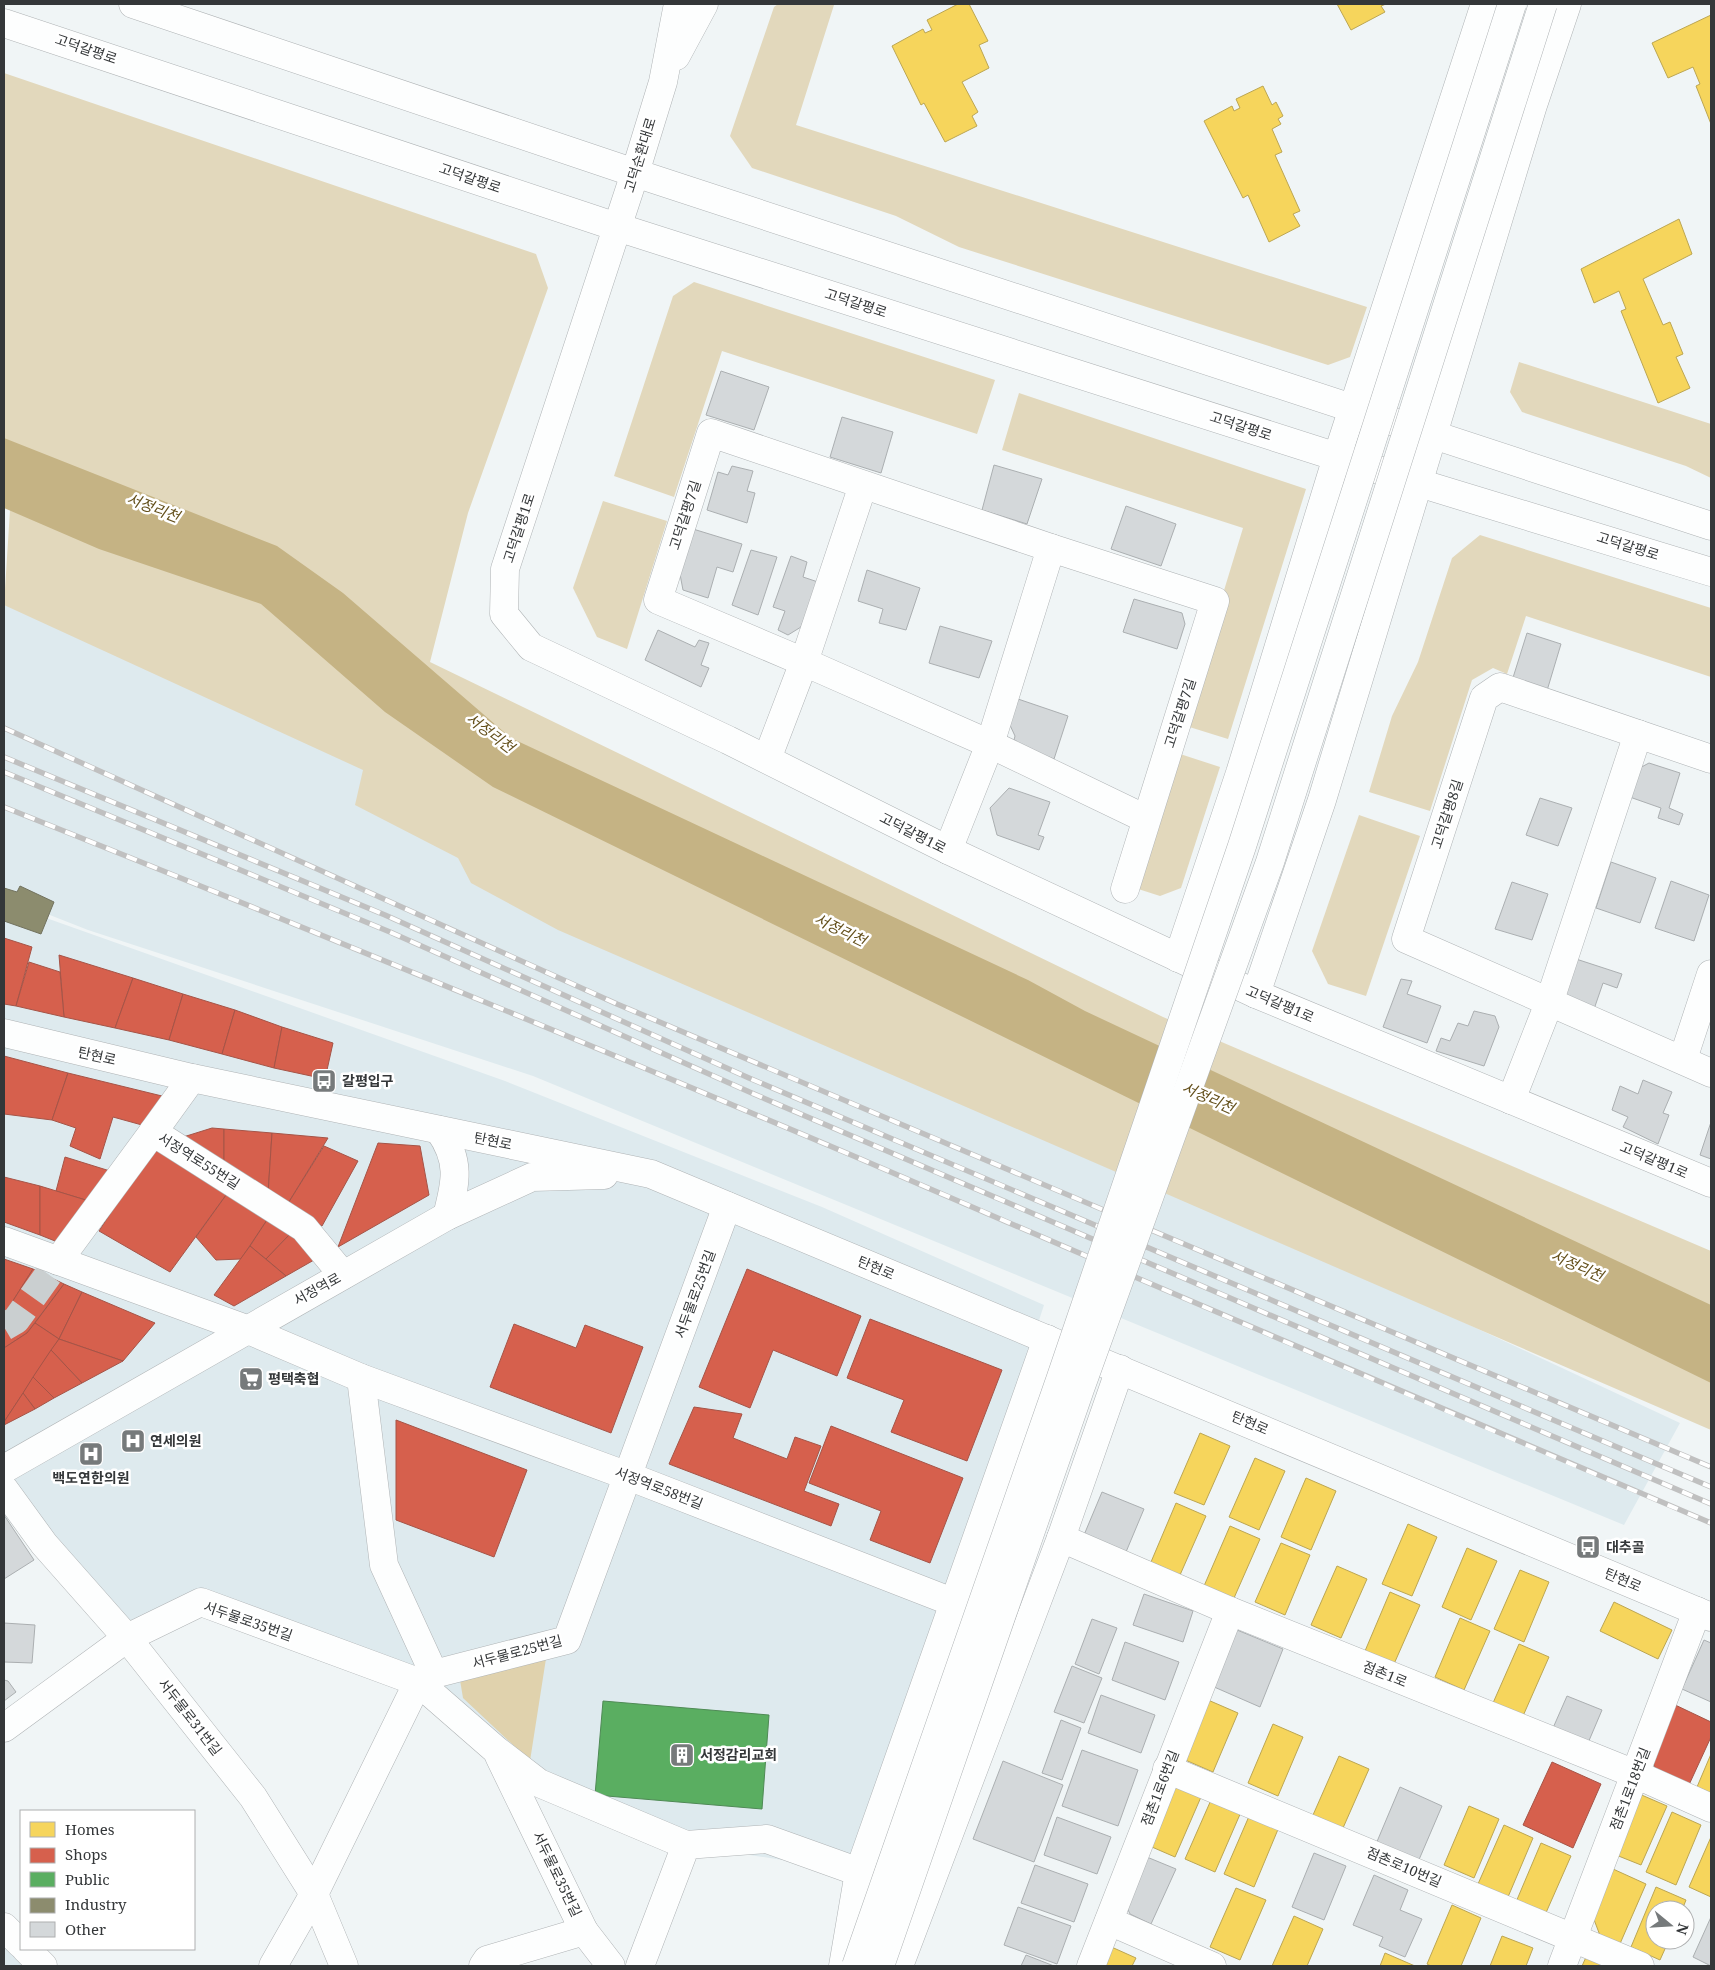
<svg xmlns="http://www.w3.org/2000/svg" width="1715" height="1970" font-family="'Noto Serif','Noto Sans KR',serif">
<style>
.built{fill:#deeaee}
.green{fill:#e2d8bc}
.forest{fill:#e0d2ad}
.water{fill:#c5b384}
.homes{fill:#f6d55c;stroke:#bca652}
.shops{fill:#d6604d;stroke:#a55447}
.public{fill:#5aae61;stroke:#4f8a55}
.industry{fill:#8c8c6e;stroke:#72725e}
.building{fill:#d4d8da;stroke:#abafb1}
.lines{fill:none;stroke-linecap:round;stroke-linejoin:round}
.minor-tunnel{stroke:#cacfd0;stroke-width:28;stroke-dasharray:28 14;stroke-linecap:butt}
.minor-casing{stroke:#afb3b5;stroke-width:29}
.minor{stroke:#fdfefe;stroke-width:28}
.rail-casing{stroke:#c0c0c0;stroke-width:5.5}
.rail{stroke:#fff;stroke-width:4;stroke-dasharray:11;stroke-linecap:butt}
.minor-bridge-casing{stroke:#afb3b5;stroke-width:29;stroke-linecap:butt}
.minor-bridge{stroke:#fdfefe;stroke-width:28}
.labels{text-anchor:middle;stroke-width:5;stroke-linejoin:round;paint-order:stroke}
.street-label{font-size:14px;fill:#343739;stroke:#fff}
.poi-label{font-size:14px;font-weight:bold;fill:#343739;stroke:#fff;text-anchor:start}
.water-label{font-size:15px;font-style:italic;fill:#64501c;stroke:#fff}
</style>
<rect width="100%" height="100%" fill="#f0f5f6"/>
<g class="built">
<path d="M4,600L193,677L429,801L778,1003L1680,1423L1624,1525L533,1076L88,930L4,897Z"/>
<path d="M4,903L505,1081L822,1207L1044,1305L859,1872L686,1845L539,1783L418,1682L201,1602L127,1638L4,1488Z"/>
<path d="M4,1946L23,1966H4Z"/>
</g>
<g class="green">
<path d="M778,4H828L834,5L796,125L1367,307L1350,357L1328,365L959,247L896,216L752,168L730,136L774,7Z"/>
<path d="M4,73L536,254L548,288L468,513L430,662L1163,1017L1711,1251V1430L558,930L471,883L458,858L355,805L363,770L4,605L13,463L4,459Z"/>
<path d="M694,282L995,380L977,434L722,351L674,497L614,476L673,296Z"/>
<path d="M1519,362L1711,424V478L1686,466L1522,412L1510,392Z"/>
<path d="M1019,393L1306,489L1228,739L1183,725L1243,528L1002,450Z"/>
<path d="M603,501L667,521L627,649L597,637L573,588Z"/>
<path d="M1480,535L1711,608V677L1526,616L1507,674L1493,668L1472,680L1430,811L1369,792L1392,716L1418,662L1452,558Z"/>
<path d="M1174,752L1220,767L1181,888L1160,896L1132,887Z"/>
<path d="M1359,815L1420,836L1366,996L1328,984L1312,951Z"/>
</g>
<path class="forest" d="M547,1652L530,1761L463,1698L459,1674Z"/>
<path class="water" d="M4,438L277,546L343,593L511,738L1028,980L1085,1011L1711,1305V1383L493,787L385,712L261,604L99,549L4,508Z"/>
<g class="homes">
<path d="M958,4H969L988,41L979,45L989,68L962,82L978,112L972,116L977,126L945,142L924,103L921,105L892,46L923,29L925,33L932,30L927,20Z"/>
<path d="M1337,4H1386L1381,6L1385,12L1351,30Z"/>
<path d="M1711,15V124L1696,86L1700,84L1693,67L1668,78L1652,43Z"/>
<path d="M1263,86L1272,105L1276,102L1283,116L1278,119L1281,124L1272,129L1282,152L1275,155L1300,211L1293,214L1300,226L1269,242L1248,195L1243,198L1204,121L1232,106L1234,111L1240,108L1236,99Z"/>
<path d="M1679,219L1692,254L1643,279L1663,325L1670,322L1683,354L1676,357L1690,388L1658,403L1621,311L1626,309L1619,291L1594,303L1581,269Z"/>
<path d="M1200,1433L1230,1446L1204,1505L1174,1493Z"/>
<path d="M1255,1458L1285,1471L1259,1530L1229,1517Z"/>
<path d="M1306,1478L1336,1491L1311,1550L1281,1537Z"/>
<path d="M1176,1503L1206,1516L1180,1575L1151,1562Z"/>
<path d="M1408,1524L1437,1537L1412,1596L1382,1584Z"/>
<path d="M1230,1526L1260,1539L1234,1598L1204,1586Z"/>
<path d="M1281,1543L1310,1555L1285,1615L1255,1602Z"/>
<path d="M1467,1548L1497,1561L1471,1620L1442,1607Z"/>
<path d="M1337,1566L1367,1579L1341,1638L1311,1625Z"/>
<path d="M1520,1570L1549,1582L1524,1642L1494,1629Z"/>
<path d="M1390,1592L1420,1605L1394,1664L1365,1651Z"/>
<path d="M1614,1602L1672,1630L1658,1659L1600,1631Z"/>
<path d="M1460,1618L1490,1631L1464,1690L1435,1677Z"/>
<path d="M1519,1644L1549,1657L1523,1716L1493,1703Z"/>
<path d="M1208,1700L1238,1713L1213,1772L1183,1759Z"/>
<path d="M1273,1724L1303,1737L1278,1796L1248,1783Z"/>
<path d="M1711,1754V1793L1697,1787Z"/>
<path d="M1339,1756L1369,1769L1343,1828L1313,1815Z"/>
<path d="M1171,1784L1201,1797L1175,1857L1145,1844Z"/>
<path d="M1637,1793L1667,1806L1641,1865L1611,1853Z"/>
<path d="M1211,1800L1241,1812L1215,1872L1185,1859Z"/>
<path d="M1469,1806L1499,1819L1474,1878L1444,1865Z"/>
<path d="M1672,1812L1701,1825L1676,1885L1646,1872Z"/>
<path d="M1250,1814L1279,1827L1254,1887L1224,1874Z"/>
<path d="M1504,1825L1533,1838L1508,1897L1478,1884Z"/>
<path d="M1711,1837V1897L1689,1887Z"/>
<path d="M1541,1843L1571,1856L1545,1915L1516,1902Z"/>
<path d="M1613,1869L1646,1884L1619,1946L1601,1938L1593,1917Z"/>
<path d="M1656,1887L1686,1900L1682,1910H1655V1940H1669L1660,1960L1631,1947Z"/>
<path d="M1236,1888L1266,1900L1240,1960L1210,1947Z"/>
<path d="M1452,1905L1481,1918L1461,1966H1431L1427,1964Z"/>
<path d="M1294,1916L1323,1929L1307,1966H1272Z"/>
<path d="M1502,1936L1533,1948L1526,1966H1490Z"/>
<path d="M1107,1945L1136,1958L1132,1966H1098Z"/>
<path d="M1385,1953L1415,1966H1380Z"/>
<path d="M1587,1955L1613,1966H1582Z"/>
</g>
<g class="shops">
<path d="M4,938L32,947L16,1006L4,1004Z"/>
<path d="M59,955L133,978L115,1028L64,1017Z"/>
<path d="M29,962L60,972L64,1017L16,1006Z"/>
<path d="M133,978L183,994L169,1040L115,1028Z"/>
<path d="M183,994L235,1010L222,1054L169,1040Z"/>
<path d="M235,1010L282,1027L274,1068L222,1054Z"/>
<path d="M282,1027L333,1043L325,1079L274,1068Z"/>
<path d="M4,1056L68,1073L52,1120L4,1114Z"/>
<path d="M68,1073L162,1096L142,1125L113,1117L100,1159L70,1146L76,1128L52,1120Z"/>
<path d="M212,1128L224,1129V1166L180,1138Z"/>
<path d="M224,1129L272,1133L268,1194L224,1166Z"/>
<path d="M272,1133L328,1138L287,1205L268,1194Z"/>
<path d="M378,1143L420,1146L429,1195L338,1247Z"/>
<path d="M154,1146L229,1191L170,1272L99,1231Z"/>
<path d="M324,1146L358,1161L322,1226L287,1205Z"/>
<path d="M65,1157L110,1171L89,1201L56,1191Z"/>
<path d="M4,1177L40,1186V1235L4,1222Z"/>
<path d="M40,1186L89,1201L60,1243L40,1235Z"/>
<path d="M229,1191L269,1217L241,1259L216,1260L196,1237Z"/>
<path d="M269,1217L291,1233L266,1259L250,1246Z"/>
<path d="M291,1233L314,1260L286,1276L266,1259Z"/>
<path d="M250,1246L286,1276L234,1306L214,1295Z"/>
<path d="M4,1259L33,1269L4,1315Z"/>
<path d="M33,1269L64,1284L27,1333L4,1348V1315Z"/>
<path d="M747,1269L861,1316L837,1376L773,1350L750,1408L699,1387Z"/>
<path d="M64,1284L82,1292L59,1339L35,1323Z"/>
<path d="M82,1292L155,1323L123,1361L59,1339Z"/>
<path d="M870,1319L1002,1370L967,1461L891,1432L904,1400L847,1378Z"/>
<path d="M35,1323L59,1339L4,1422V1348L27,1333Z"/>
<path d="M514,1324L576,1348L585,1325L643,1347L611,1433L490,1387Z"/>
<path d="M59,1339L123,1361L82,1383L51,1350Z"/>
<path d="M51,1350L82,1383L54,1398L33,1377Z"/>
<path d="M33,1377L54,1398L35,1409L23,1393Z"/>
<path d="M23,1393L35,1409L4,1425V1422Z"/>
<path d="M694,1407L742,1414L733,1438L787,1459L795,1437L821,1446L804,1491L839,1504L831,1526L669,1464Z"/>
<path d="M396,1420L527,1470L494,1557L396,1520Z"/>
<path d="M831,1426L963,1478L930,1563L870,1540L881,1511L809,1483Z"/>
<path d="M1671,1703L1711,1722V1737L1688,1787L1661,1778L1649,1756Z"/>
<path d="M1552,1762L1601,1784L1573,1848L1523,1825Z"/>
</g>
<path class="public" d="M603,1701L769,1715L762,1809L595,1795Z"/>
<path class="industry" d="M20,886L54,902L41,934L4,921V888L17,892Z"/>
<g class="building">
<path d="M721,371L769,387L754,430L706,415Z"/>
<path d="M842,417L893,432L881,473L830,457Z"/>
<path d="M994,465L1042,479L1027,524L982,510Z"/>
<path d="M732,466L753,471L747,491L755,493L747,523L707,510L718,472L728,475Z"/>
<path d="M1126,506L1176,524L1161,566L1111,549Z"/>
<path d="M693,529L742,544L733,572L717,567L708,598L683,590L679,569Z"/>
<path d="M751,550L777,557L758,615L732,605Z"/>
<path d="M791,556L807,562L803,577L818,582L801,627L788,635L778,630L785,611L773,607Z"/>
<path d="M867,570L920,588L906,630L879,623L883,609L858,601Z"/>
<path d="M1134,599L1182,613L1185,624L1177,649L1123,632Z"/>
<path d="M940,626L992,641L979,678L929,663Z"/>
<path d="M658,630L695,647L699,640L709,643L701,665L709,668L701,687L645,660Z"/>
<path d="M1527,633L1561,644L1546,694L1511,684Z"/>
<path d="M1018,699L1068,716L1054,759L1013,744L1015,736L1009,723Z"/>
<path d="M1649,763L1680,773L1669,808L1683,814L1679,825L1658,818L1661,808L1624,795L1634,771Z"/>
<path d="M1009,788L1050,802L1038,835L1044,837L1039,850L997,835L990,808Z"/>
<path d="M1540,798L1572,808L1558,846L1526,835Z"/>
<path d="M1611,862L1656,878L1640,923L1596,908Z"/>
<path d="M1671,881L1709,895L1694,941L1655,928Z"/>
<path d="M1512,882L1548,894L1532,940L1495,929Z"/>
<path d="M1573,958L1622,974L1617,988L1603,983L1592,1015L1561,991Z"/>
<path d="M1401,979L1412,981L1407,994L1441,1006L1427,1043L1383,1027Z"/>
<path d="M1474,1011L1495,1016L1499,1027L1484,1066L1436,1051L1441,1038L1450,1041L1458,1023L1468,1026Z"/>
<path d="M1643,1080L1672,1092L1663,1113L1669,1115L1658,1144L1623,1127L1628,1117L1612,1110L1620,1086L1638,1094Z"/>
<path d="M1711,1122V1159L1700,1155Z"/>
<path d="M1102,1492L1144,1509L1126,1552L1084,1535Z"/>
<path d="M4,1515L34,1560L4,1579Z"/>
<path d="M1144,1594L1193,1611L1183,1642L1133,1625Z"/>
<path d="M1092,1619L1117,1628L1099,1674L1075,1664Z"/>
<path d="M4,1623L35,1625L32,1663L4,1662Z"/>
<path d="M1237,1630L1283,1649L1260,1707L1205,1683Z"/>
<path d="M1704,1640L1711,1643V1702L1682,1689Z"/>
<path d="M1125,1642L1179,1662L1165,1700L1112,1680Z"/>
<path d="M1072,1666L1102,1678L1084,1723L1054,1712Z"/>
<path d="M4,1680L8,1681L16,1692L4,1701Z"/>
<path d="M1101,1695L1155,1715L1141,1753L1088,1733Z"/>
<path d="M1567,1696L1602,1710L1588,1743L1553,1728Z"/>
<path d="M1061,1720L1081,1728L1062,1780L1042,1773Z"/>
<path d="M1082,1750L1138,1770L1118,1826L1062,1806Z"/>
<path d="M1003,1761L1063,1785L1034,1862L973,1839Z"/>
<path d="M1400,1787L1442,1806L1418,1862L1376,1844Z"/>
<path d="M1057,1817L1111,1837L1097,1874L1044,1855Z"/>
<path d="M1314,1853L1346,1866L1324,1920L1292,1907Z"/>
<path d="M1142,1855L1176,1869L1151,1924L1130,1914L1123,1899Z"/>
<path d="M1035,1865L1088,1884L1074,1922L1021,1903Z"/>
<path d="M1374,1875L1408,1890L1400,1910L1422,1919L1405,1957L1379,1946L1383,1937L1353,1925Z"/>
<path d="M1018,1907L1071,1926L1057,1964L1004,1945Z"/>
<path d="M1711,1917V1966L1693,1957Z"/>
<path d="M1026,1955L1054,1966H1021Z"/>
</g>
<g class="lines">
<path class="minor-tunnel" d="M4,1327L16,1320L58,1261"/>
<defs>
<g id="minor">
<path d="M133,4L635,173L1711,526"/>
<path d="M678,4L663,82L635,173L505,569L504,614L531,647L728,740L948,850L1256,994L1711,1183"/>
<path d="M4,23L617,227L1419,483L1711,572"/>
<path d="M676,56L704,4"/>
<path d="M767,759L804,662L863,485"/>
<path d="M1711,759L1500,687L1484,698L1406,939L1711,1073"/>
<path d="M948,850L990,744L1051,548"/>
<path d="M1125,889L1215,601L1051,548L711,433L658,600L804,662L990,744L1146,819"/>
<path d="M1178,958L1240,773L1337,457L1485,4"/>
<path d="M1256,994L1322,800L1533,105L1567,4"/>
<path d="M4,1033L192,1078L651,1174L1711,1617"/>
<path d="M1683,1059L1711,974"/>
<path d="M1511,1100L1549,1003L1638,734"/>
<path d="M439,1130C461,1161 456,1182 447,1216"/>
<path d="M153,1132L192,1078"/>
<path d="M4,1241L246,1329L361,1378L628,1476L955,1603"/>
<path d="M58,1261L153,1132L304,1228L343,1275"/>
<path d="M361,1378L384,1565L434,1674"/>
<path d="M4,1469L447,1216L532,1177L604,1175"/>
<path d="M4,1489L44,1544L127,1638L253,1797L314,1894L344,1966"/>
<path d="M1061,1538L1230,1611L1635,1774L1711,1808"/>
<path d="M4,1728L127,1638L201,1602L418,1682L496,1750L539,1783L686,1845"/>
<path d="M499,1756L584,1931L611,1966"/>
<path d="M1167,1769L1640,1966"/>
<path d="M1109,1921L1212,1966"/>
<path d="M4,1927L21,1944"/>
<path d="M26,1949L43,1966"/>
<path d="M273,1966L314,1894L418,1682L434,1674L567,1640L727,1206"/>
<path d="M483,1966L487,1960L584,1931"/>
<path d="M640,1966L686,1845L767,1839L859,1872"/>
<path d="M843,1966L859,1872L1047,1339"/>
<path d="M899,1966L1061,1538L1120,1369"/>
<path d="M1091,1966L1230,1611"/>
<path d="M1562,1966L1697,1611"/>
</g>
</defs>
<use href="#minor" class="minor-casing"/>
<use href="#minor" class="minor"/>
<defs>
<g id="rail">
<path d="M4,728L617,1004L1711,1467"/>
<path d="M4,757L385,915L749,1078L1711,1487"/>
<path d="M4,772L390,932L754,1094L1711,1504"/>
<path d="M4,807C289,921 573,1037 856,1157C1141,1279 1425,1403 1711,1523"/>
</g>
</defs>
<use href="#rail" class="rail-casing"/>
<use href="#rail" class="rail"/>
<defs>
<g id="minor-bridge">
<path d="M856,1966L1060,1380L1242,846L1512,4"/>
<path d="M880,1966L1080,1389L1270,862L1543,4"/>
</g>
</defs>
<use href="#minor-bridge" class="minor-bridge-casing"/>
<use href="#minor-bridge" class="minor-bridge"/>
</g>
<defs>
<symbol id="bus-square" viewBox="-11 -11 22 22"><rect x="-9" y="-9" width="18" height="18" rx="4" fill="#767a7b" stroke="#fff"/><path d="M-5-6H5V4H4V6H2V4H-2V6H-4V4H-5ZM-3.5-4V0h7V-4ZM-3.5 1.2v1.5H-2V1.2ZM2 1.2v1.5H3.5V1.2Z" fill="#fff"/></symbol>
<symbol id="supermarket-square" viewBox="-11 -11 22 22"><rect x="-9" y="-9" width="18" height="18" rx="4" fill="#767a7b" stroke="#fff"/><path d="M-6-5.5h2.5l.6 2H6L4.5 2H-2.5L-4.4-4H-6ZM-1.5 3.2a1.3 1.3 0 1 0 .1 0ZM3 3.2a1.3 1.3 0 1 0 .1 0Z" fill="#fff"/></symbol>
<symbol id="hospital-square" viewBox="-11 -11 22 22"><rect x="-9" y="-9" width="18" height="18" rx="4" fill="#767a7b" stroke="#fff"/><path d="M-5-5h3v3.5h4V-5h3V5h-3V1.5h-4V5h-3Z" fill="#fff"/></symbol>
<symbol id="building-square" viewBox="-11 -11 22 22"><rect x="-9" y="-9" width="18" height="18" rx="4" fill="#767a7b" stroke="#fff"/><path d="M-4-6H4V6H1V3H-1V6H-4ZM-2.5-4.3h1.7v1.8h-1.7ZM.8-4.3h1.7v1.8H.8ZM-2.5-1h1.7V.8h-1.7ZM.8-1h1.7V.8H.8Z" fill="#fff"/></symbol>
</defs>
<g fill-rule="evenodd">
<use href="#bus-square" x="310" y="1067" width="28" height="28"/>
<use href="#supermarket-square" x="237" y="1365" width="28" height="28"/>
<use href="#hospital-square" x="119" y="1427" width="28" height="28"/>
<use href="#hospital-square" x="77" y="1440" width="28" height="28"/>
<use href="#bus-square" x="1574" y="1533" width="28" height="28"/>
<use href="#building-square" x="668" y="1741" width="28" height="28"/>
</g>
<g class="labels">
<g class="street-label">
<text transform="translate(86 49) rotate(19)" y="5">고덕갈평로</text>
<text transform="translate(640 155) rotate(-73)" y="5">고덕순환대로</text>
<text transform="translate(470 178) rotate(19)" y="5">고덕갈평로</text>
<text transform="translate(856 303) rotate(18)" y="5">고덕갈평로</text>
<text transform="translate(1241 426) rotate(18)" y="5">고덕갈평로</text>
<text transform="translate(685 515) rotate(-72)" y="5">고덕갈평7길</text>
<text transform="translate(519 528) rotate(-72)" y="5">고덕갈평1로</text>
<text transform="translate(1628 546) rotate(17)" y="5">고덕갈평로</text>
<text transform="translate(1180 713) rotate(-72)" y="5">고덕갈평7길</text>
<text transform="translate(1447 814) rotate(-72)" y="5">고덕갈평8길</text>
<text transform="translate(913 833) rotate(27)" y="5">고덕갈평1로</text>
<text transform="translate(1280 1004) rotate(23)" y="5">고덕갈평1로</text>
<text transform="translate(97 1056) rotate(13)" y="5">탄현로</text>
<text transform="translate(493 1141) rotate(12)" y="5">탄현로</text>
<text transform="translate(1654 1160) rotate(23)" y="5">고덕갈평1로</text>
<text transform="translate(199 1161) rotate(32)" y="5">서정역로55번길</text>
<text transform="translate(876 1268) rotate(23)" y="5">탄현로</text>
<text transform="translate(317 1289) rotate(-29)" y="5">서정역로</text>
<text transform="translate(695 1294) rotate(-70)" y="5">서두물로25번길</text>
<text transform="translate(1250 1423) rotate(23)" y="5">탄현로</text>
<text transform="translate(659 1488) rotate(21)" y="5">서정역로58번길</text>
<text transform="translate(1623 1580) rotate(23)" y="5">탄현로</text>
<text transform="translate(248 1621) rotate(19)" y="5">서두물로35번길</text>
<text transform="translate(517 1652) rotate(-15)" y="5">서두물로25번길</text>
<text transform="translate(1385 1674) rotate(22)" y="5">점촌1로</text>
<text transform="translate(190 1717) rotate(52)" y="5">서두물로31번길</text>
<text transform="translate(1160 1788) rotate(-69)" y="5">점촌1로6번길</text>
<text transform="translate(1630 1789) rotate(-69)" y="5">점촌1로18번길</text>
<text transform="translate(1404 1867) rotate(23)" y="5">점촌로10번길</text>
<text transform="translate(557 1874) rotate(64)" y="5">서두물로35번길</text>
</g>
<g class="poi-label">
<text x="342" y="1086">갈평입구</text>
<text x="268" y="1384">평택축협</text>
<text x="150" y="1446">연세의원</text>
<text x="91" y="1483" text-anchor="middle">백도연한의원</text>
<text x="1606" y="1552">대추골</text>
<text x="700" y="1760">서정감리교회</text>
</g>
<g class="water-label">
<text transform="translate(153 508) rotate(21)" y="5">서정리천</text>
<text transform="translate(490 733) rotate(37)" y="5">서정리천</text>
<text transform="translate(840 930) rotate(26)" y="5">서정리천</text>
<text transform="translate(1208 1098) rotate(24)" y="5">서정리천</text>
<text transform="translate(1577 1266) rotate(24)" y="5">서정리천</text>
</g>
</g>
<rect width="1715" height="1970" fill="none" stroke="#343739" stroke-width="10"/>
<rect x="20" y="1810" width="175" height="140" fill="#ffffff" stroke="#aeafb0"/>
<rect x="30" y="1822" width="25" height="15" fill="#f6d55c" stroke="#aeafb0"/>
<text x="65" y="1835" font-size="15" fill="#343739">Homes</text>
<rect x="30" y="1848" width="25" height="15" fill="#d6604d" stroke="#aeafb0"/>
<text x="65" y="1860" font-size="15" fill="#343739">Shops</text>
<rect x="30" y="1872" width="25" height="15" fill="#5aae61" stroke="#aeafb0"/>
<text x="65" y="1885" font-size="15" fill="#343739">Public</text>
<rect x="30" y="1898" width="25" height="15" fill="#8c8c6e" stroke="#aeafb0"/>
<text x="65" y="1910" font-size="15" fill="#343739">Industry</text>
<rect x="30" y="1922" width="25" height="15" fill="#d4d8da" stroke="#aeafb0"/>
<text x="65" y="1935" font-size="15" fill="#343739">Other</text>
<g transform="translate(1670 1925) rotate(108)"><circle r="24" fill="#ffffff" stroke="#aeafb0"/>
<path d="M0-4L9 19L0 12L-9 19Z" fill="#767a7b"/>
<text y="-8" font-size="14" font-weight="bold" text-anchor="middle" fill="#343739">N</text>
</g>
</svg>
